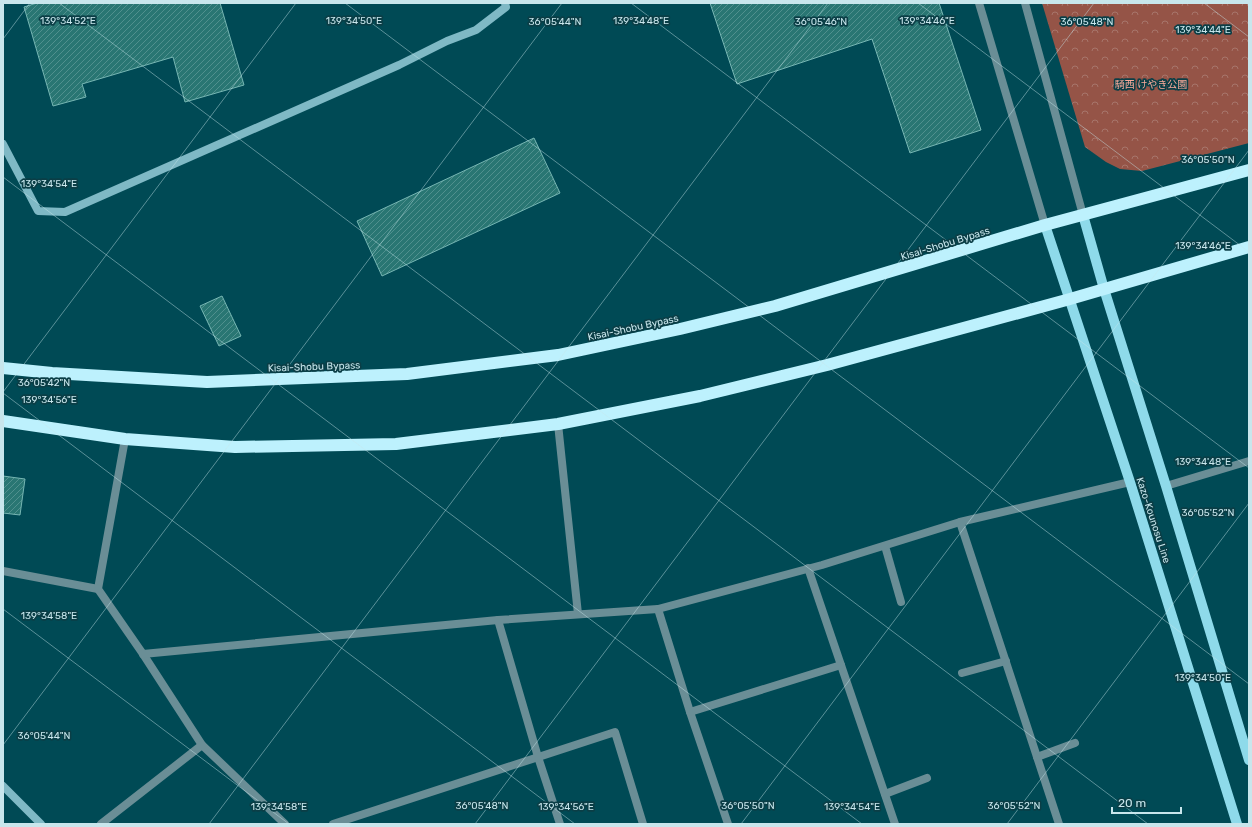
<svg xmlns="http://www.w3.org/2000/svg" width="1252" height="827" font-family="Rubik,'Noto Sans JP',sans-serif">
<style>
.park{fill:url(#park-crowns)}
.building{fill:url(#building-hatch);stroke:#76b6b3}
.lines{fill:none;stroke-linecap:round;stroke-linejoin:round}
.lane{stroke:#6a8e96;stroke-width:8}
.street{stroke:#6a8e96;stroke-width:8}
.secondary{stroke:#7fb9c5;stroke-width:8}
.primary{stroke:#8edaea;stroke-width:10}
.highway{stroke:#bdf1fd;stroke-width:12}
.ticks{fill:none;stroke:#c8e6ec;stroke-width:1;stroke-opacity:0.45}
.labels{text-anchor:middle;stroke-width:3.5;stroke-linejoin:round;paint-order:stroke}
.park-label{font-size:10px;fill:#fbab9a;stroke:#0b3e46}
.street-label{font-size:10px;fill:#c8e6ec;stroke:#0b3e46}
.ticks-label{font-size:10px;text-anchor:middle;fill:#c8e6ec;stroke:#0b3e46;stroke-width:3.5;stroke-linejoin:round;paint-order:stroke}
</style>
<defs>
<pattern id="park-crowns" width="20" height="18" patternUnits="userSpaceOnUse"><rect width="20" height="18" fill="#955447"/><path d="M2 6a3 3 0 1 1 6 0M12 15a3 3 0 1 1 6 0" fill="none" stroke="#a7756b"/></pattern>
<pattern id="building-hatch" width="6" height="6" patternUnits="userSpaceOnUse"><rect width="6" height="6" fill="#297673"/><path d="M-1 1l2-2M0 6l6-6M5 7l2-2" fill="none" stroke="#50908e"/></pattern>
</defs>
<rect width="100%" height="100%" fill="#004a55"/>
<path class="park" d="M1042,3H1249V143L1142,171L1120,169L1106,162L1085,147Z"/>
<g class="building">
<path d="M37,3H220L244,85L185,102L173,57L82,84L86,97L53,106L24,7Z"/>
<path d="M710,3H939L981,130L910,153L872,39L737,84Z"/>
<path d="M534,138L560,193L382,276L357,221Z"/>
<path d="M222,296L241,336L219,346L200,306Z"/>
<path d="M3,476L25,479L20,515L3,513Z"/>
</g>
<g class="lines">
<g class="lane">
<path d="M885,546L901,602"/>
<path d="M962,673L1006,661"/>
<path d="M1037,757L1075,743"/>
<path d="M885,794L927,778"/>
</g>
<g class="street">
<path d="M979,3L1045,225"/>
<path d="M1025,3L1083,215"/>
<path d="M558,424L578,614"/>
<path d="M125,439L98,589L143,654L202,745L285,824"/>
<path d="M1166,486L1249,461"/>
<path d="M960,522L1059,824"/>
<path d="M808,568L895,824"/>
<path d="M3,571L98,589"/>
<path d="M658,609L690,712L728,824"/>
<path d="M498,620L538,757L560,824"/>
<path d="M143,654L498,620L658,609L822,565L960,522L1130,482"/>
<path d="M690,712L841,665"/>
<path d="M101,824L202,745"/>
<path d="M333,824L615,732L643,824"/>
</g>
<g class="secondary">
<path d="M3,144L38,211L65,212L399,65L447,41L476,30L506,7L505,3"/>
<path d="M3,786L41,824"/>
</g>
<g class="primary">
<path d="M1083,215L1104,289L1166,486L1249,760"/>
<path d="M1045,225L1130,482L1237,824"/>
</g>
<g class="highway">
<path d="M3,368L52,373L207,382L407,374L558,355L680,329L775,306L1045,225L1249,170"/>
<path d="M3,421L125,439L235,447L396,444L558,424L700,396L827,365L1070,299L1249,247"/>
</g>
</g>
<path class="ticks" d="M59,3L1148,824M345,3L1249,684M631,3L1249,468M918,3L1249,252M1204,3L1249,37M3,39L30,3M3,177L862,824M3,392L296,3M3,393L575,824M3,609L289,824M3,745L562,3M209,824L828,3M475,824L1094,3M741,824L1249,150M1007,824L1249,503"/>
<g class="labels">
<g class="park-label">
<text x="1151" y="88">騎西 けやき公園</text>
</g>
<g class="street-label">
<text transform="translate(945 243) rotate(-17)" y="4">Kisai-Shobu Bypass</text>
<text transform="translate(633 327) rotate(-12)" y="4">Kisai-Shobu Bypass</text>
<text transform="translate(314 366) rotate(-2)" y="4">Kisai-Shobu Bypass</text>
<text transform="translate(1154 520) rotate(72)" y="4">Kazo-Kounosu Line</text>
</g>
</g>
<g class="ticks-label">
<text x="354" y="24">139°34'50"E</text>
<text x="68" y="24">139°34'52"E</text>
<text x="641" y="24">139°34'48"E</text>
<text x="927" y="24">139°34'46"E</text>
<text x="555" y="25">36°05'44"N</text>
<text x="821" y="25">36°05'46"N</text>
<text x="1087" y="25">36°05'48"N</text>
<text x="1203" y="33">139°34'44"E</text>
<text x="1208" y="163">36°05'50"N</text>
<text x="49" y="187">139°34'54"E</text>
<text x="1203" y="249">139°34'46"E</text>
<text x="44" y="386">36°05'42"N</text>
<text x="49" y="403">139°34'56"E</text>
<text x="1203" y="465">139°34'48"E</text>
<text x="1208" y="516">36°05'52"N</text>
<text x="49" y="619">139°34'58"E</text>
<text x="1203" y="681">139°34'50"E</text>
<text x="44" y="739">36°05'44"N</text>
<text x="482" y="809">36°05'48"N</text>
<text x="748" y="809">36°05'50"N</text>
<text x="1014" y="809">36°05'52"N</text>
<text x="279" y="810">139°34'58"E</text>
<text x="566" y="810">139°34'56"E</text>
<text x="852" y="810">139°34'54"E</text>
</g>
<rect width="1252" height="827" fill="none" stroke="#c8e6ec" stroke-width="8"/>
<path d="M1112 807v6h69v-6" fill="none" stroke="#c8e6ec" stroke-width="2"/>
<text x="1118" y="807" font-size="12" fill="#c8e6ec" stroke="#0b3e46" stroke-width="3" paint-order="stroke">20 m</text>
</svg>
